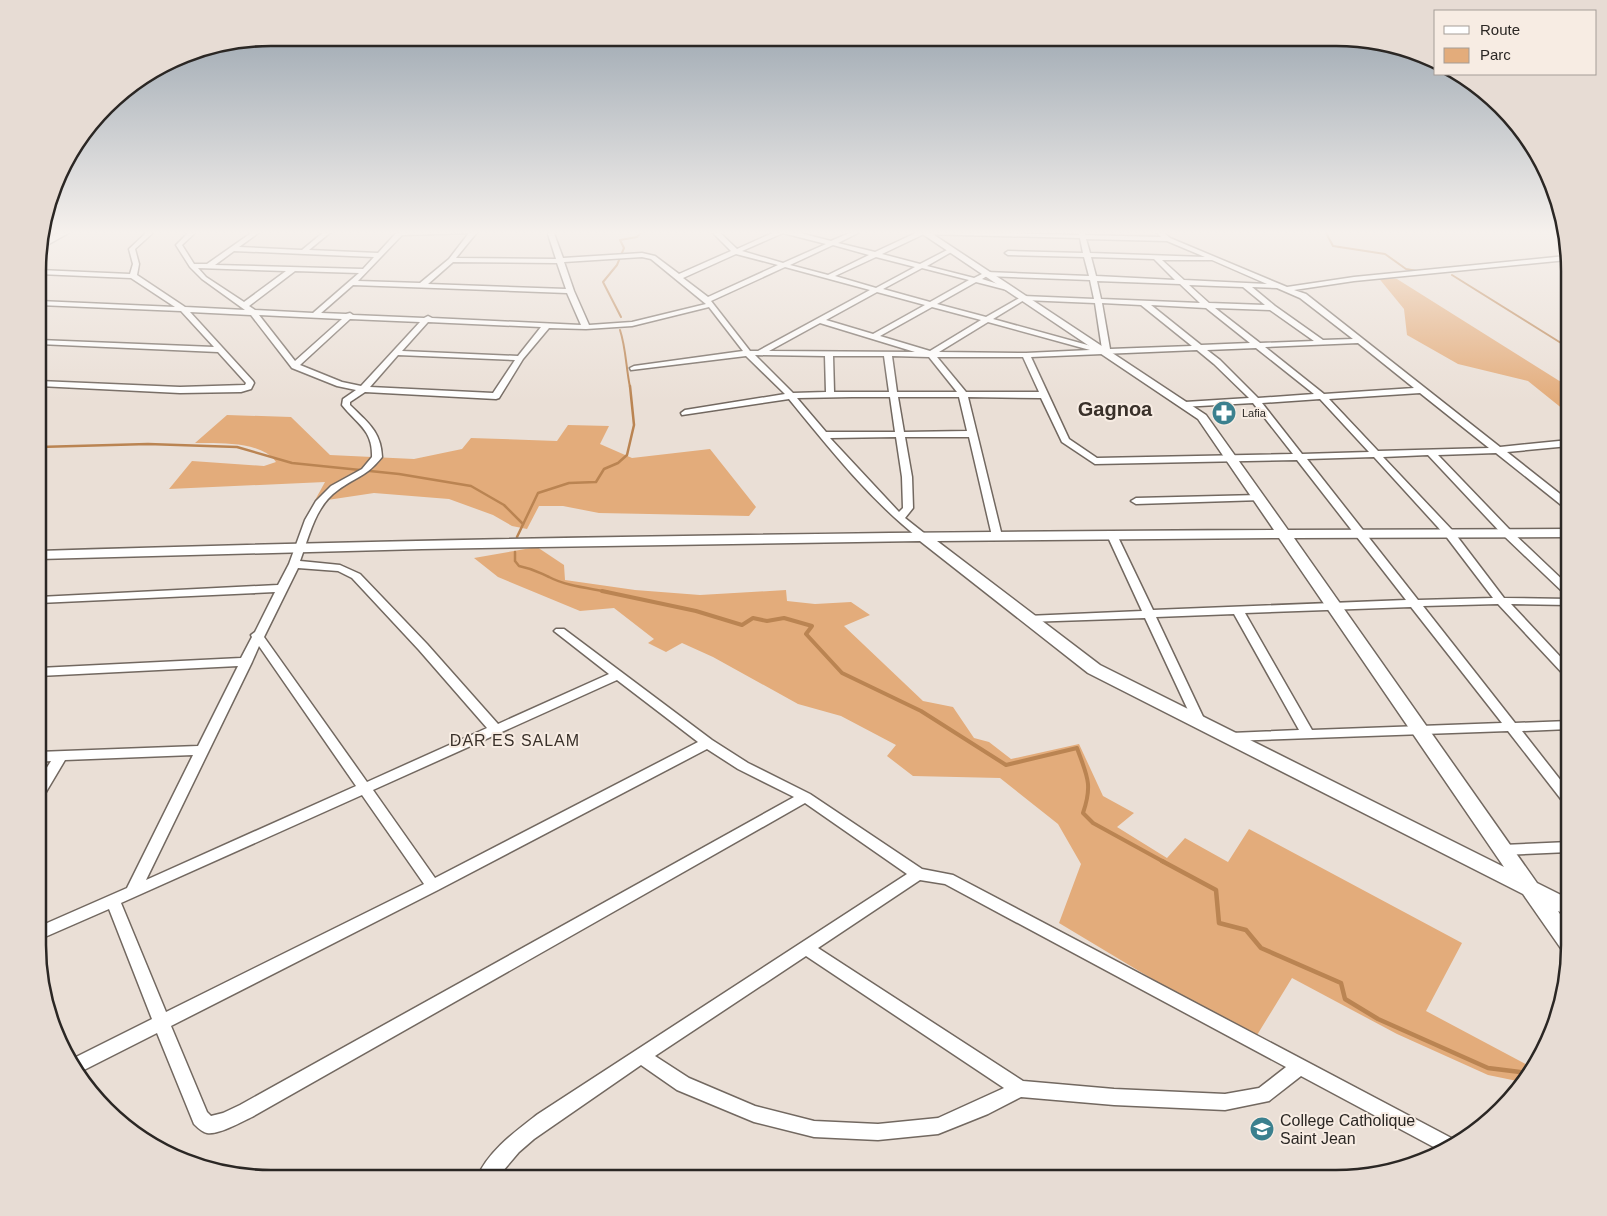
<svg xmlns="http://www.w3.org/2000/svg" width="1607" height="1216" font-family="Helvetica,sans-serif">
<style>
.green{fill:#e3ac7b}
.lines{fill:none;stroke-linecap:round;stroke-linejoin:round}
.stream-far3{stroke:#ba8452;stroke-width:2}
.stream-far2{stroke:#ba8452;stroke-width:2.5}
.stream-far1{stroke:#ba8452;stroke-width:4}
.stream{stroke:#ba8452;stroke-width:4.5}
.street-casing{stroke:#726860;stroke-width:3}
.secondary-casing{stroke:#726860;stroke-width:3}
.street{fill:#fff;fill-rule:evenodd}
.secondary{fill:#fff;fill-rule:evenodd}
.labels{text-anchor:middle;stroke-width:4;stroke-linejoin:round;paint-order:stroke}
.far-poi-label{font-size:11px;fill:#2b2724;stroke:#f7ece3;text-anchor:start}
.quarter-label{font-size:16px;letter-spacing:1px;fill:#393029;stroke:#f7ece3}
.near-poi-label{font-size:16px;fill:#2b2724;stroke:#f7ece3;text-anchor:start}
.far-town-label{font-size:20px;font-weight:bold;fill:#393029;stroke:#f7ece3}
.rim{fill:none;stroke:#2b2724;stroke-width:2.5}
</style>
<rect width="100%" height="100%" fill="#eadfd6"/>
<g class="green">
<path d="M1377,276L1397,279L1569,387V414L1528,381L1458,364L1407,335L1404,309Z"/>
<path d="M227,415L291,417L330,455L414,459L462,449L471,438L557,441L568,425L609,426L600,444L632,458L710,449L756,507L749,516L599,513L563,506H539L527,529L512,526L493,515L449,499L374,493L314,502L325,482L169,489L192,461L264,466L276,462C262,441 218,443 195,443Z"/>
<path d="M537,547L564,565L565,580L635,590L700,595L786,590L787,601L815,604L851,602L870,615L844,626L923,701L953,707L974,738L989,742L1011,759L1079,744L1103,796L1134,813L1117,827L1167,858L1185,838L1228,862L1249,829L1462,943L1426,1011L1531,1067L1522,1082L1488,1075L1397,1034L1292,978L1254,1040L1059,923L1081,864L1058,824L1000,778L913,776L887,756L896,745L841,716L798,704L713,657L682,643L666,652L648,643L654,639L614,608L580,611L498,577L474,558Z"/>
</g>
<g class="lines">
<g class="stream-far3">
<path d="M1325,231L1333,246L1385,254L1406,269L1417,271"/>
<path d="M1452,275L1569,348"/>
<path d="M621,317L603,282L617,265L624,248L620,240L637,237L642,231"/>
<path d="M620,330C626,348 626,368 630,387"/>
</g>
<g class="stream-far2">
<path d="M39,447L148,444L237,447L292,463L399,474L471,486L504,505L523,524"/>
<path d="M517,537L538,493L569,483L596,482L604,469L618,463L627,455L634,425L630,386"/>
<path d="M515,552V561L519,566C534,569 536,571 549,577C566,586 588,588 608,592"/>
</g>
<path class="stream-far1" d="M602,591L696,611L742,625L753,618L767,621L784,618L812,626L806,634L842,673L921,711L1006,765L1077,748C1087,776 1093,784 1083,813L1093,823L1164,862"/>
<path class="stream" d="M1162,861L1216,890L1219,923L1246,930L1261,948L1341,983L1345,999L1378,1019L1488,1068L1520,1072L1526,1075"/>
<defs>
<g id="street">
<path d="M148,231H155L135,249L139,264L137,275L185,307L245,310L202,279L190,267L176,245L190,231H197L182,245L194,264H207L254,231H261L239,247L302,250L325,231H332L309,250L378,253L398,231H478L456,258L556,259L547,231H553L563,258L642,253L655,256L679,274L731,251L711,231H718L737,249L777,231H792L831,241L854,231H862L838,243L875,252L920,231L1079,235L1078,231H1084L1085,235L1161,237L1155,231H1162L1170,238L1287,287L1354,277L1566,256L1567,260L1354,281L1294,290L1306,294L1500,447L1569,440V446L1507,452L1569,501V509L1565,508L1496,453L1438,455L1511,531L1569,586V595L1565,594L1503,535L1428,455L1383,457L1453,531L1504,598L1569,599V605L1511,604L1569,666V677L1565,676L1498,604L1423,606L1515,723L1569,721V729L1522,731L1569,791V805L1564,803L1508,731L1231,741L1226,740L1225,737L1226,734L1231,733L1299,730L1234,614L1156,617L1206,723L1205,726H1195L1194,723L1145,618L1027,622L1021,619L1027,616L1142,611L1107,535L1112,532L1117,535L1153,610L1406,600L1297,460L1095,464L1062,442L1041,398L968,397L1002,536L997,539L992,536L969,437H905L912,477L913,508L905,518L929,537L924,540L920,539C871,501 828,447 789,399L682,415L681,413L685,410L785,394L746,356L631,370L630,368L634,366L743,351L709,307L632,326L586,329L549,328L523,359L499,398L496,399L365,392L350,402V405C367,422 381,431 382,457C366,477 357,476 338,490C315,506 309,537 300,561L340,565L360,574L427,644L498,724L609,674L554,631L556,629H564L712,740L748,763L810,794L922,869L953,875L1457,1141L1443,1152L1301,1076L1269,1101L1225,1110L1114,1105L1021,1097L988,1114L938,1134L878,1140L814,1137L754,1122L677,1090L641,1065L534,1139L519,1152L497,1178H477C488,1151 516,1131 538,1114L907,874L805,803L252,1117C241,1122 219,1135 207,1133C202,1132 197,1127 194,1124L157,1033L80,1072L70,1060L152,1019L109,909L38,940V927L127,888L193,755L65,760L43,797L38,799V782L51,761L38,762V752L198,746L238,666L39,676V668L241,658L252,637L251,635L255,632L275,592L39,603V597L278,585L289,564L305,520L316,501L331,486L362,469L372,457C373,430 357,424 342,405L343,399L356,390L337,386L292,368L251,315L190,312L253,381L254,383L251,389L241,392L180,393L39,386V381L180,387L245,385L246,383L218,352L39,344V340L214,347L181,311L39,305V301L175,307L131,278L39,274V270L130,274L133,264L129,249ZM469,233L449,259L420,283L358,281L402,235ZM783,233L826,244L783,263L742,251ZM924,234L1080,238L1083,253L1008,251L1005,253L1008,255L1084,257L1089,276L986,272L974,278L927,266L953,251V249H949L920,264L882,254ZM1086,239L1167,241L1205,257L1090,253ZM833,245L869,255L828,275L790,265ZM234,251L374,257L363,269L215,265ZM736,254L778,265L708,297L683,278ZM642,257L651,259L706,304L632,322L589,325L574,291L564,262ZM876,257L915,267L876,288L835,276ZM1091,257L1154,259L1175,280L1096,276ZM1162,260H1212L1267,284L1184,280ZM453,262L557,263L566,289L428,284ZM785,267L870,290L758,351H750L711,301ZM198,268L286,271L244,302L206,277ZM922,268L969,280L930,302L883,289ZM295,271L359,273L313,313L255,310L249,306ZM987,276L1090,280L1094,299L1023,296L986,317L937,304L976,282L1007,290L1011,288L982,279ZM1097,281L1180,284L1200,303L1101,299ZM353,285L567,293L581,325L432,318L428,316L424,318L353,315L350,313L346,314L321,313ZM1189,285L1243,287L1265,305L1209,303ZM1252,287L1277,288L1300,298L1353,339L1323,340L1275,306ZM877,292L925,305L873,334L826,320ZM1024,300L1095,303L1102,349L993,319ZM1102,303L1141,305L1192,346L1110,349ZM1151,305L1206,308L1250,343L1201,345ZM932,307L981,320L930,351L880,336ZM1215,308L1270,310L1314,341L1260,343ZM259,315L342,319L295,361ZM350,319L420,322L361,386L342,382L300,365ZM428,322L541,327L518,356L402,351ZM988,322L1090,350L1026,353L939,352ZM820,323L915,352L769,351ZM1358,343L1414,388L1324,394L1265,347ZM1256,348L1314,394L1258,398L1220,360L1207,350ZM1197,350L1214,364L1249,398L1185,402L1182,403V407L1253,403L1293,454L1097,458L1069,439L1031,357ZM398,355L515,360L493,393L370,387ZM755,355L825,356L826,392L793,393ZM833,356H884L889,392H834ZM892,356L929,357L957,392H897ZM937,357H1023L1039,392H966ZM1420,393L1489,448L1378,451L1329,399ZM852,397H890L895,432H826L797,398ZM898,397H959L967,431L904,432ZM1320,399L1369,452L1302,454L1262,403ZM896,437L902,477L903,508L899,512L830,438ZM1374,457L1445,535L1493,598L1418,600L1307,459ZM298,568L338,571L352,578L419,650L487,728L367,782L264,637ZM1411,607L1502,723L1312,730L1245,613ZM259,646L356,786L146,880L252,662ZM617,680L698,742L435,878L373,790ZM707,749L738,769L794,797L240,1105L223,1113L211,1116L207,1112L171,1026L438,890ZM362,795L424,884L166,1012L121,903ZM920,880L945,884L1286,1067L1259,1088L1225,1094L1114,1089L1023,1081L818,948ZM806,956L1004,1088L938,1118L878,1124L814,1121L755,1106L689,1078L655,1056Z"/>
<path d="M1259,495L1264,498L1262,500L1136,504L1131,501L1136,498Z"/>
<path d="M1569,842V852L1503,855L1498,854L1496,850L1498,846L1503,845Z"/>
</g>
<g id="secondary">
<path d="M62,231H72L40,249V243Z"/>
<path d="M918,231H928L1206,415L1288,530L1569,529V537L1294,538L1537,883L1569,899V916L1558,911L1569,928V952L1562,950L1523,894L1088,673L920,541L422,549L39,559V551C450,538 862,532 1274,530L1198,419ZM1279,538L1504,867L1100,665L937,541Z"/>
</g>
</defs>
<use href="#street" class="street-casing"/>
<use href="#secondary" class="secondary-casing"/>
<use href="#street" class="street"/>
<use href="#secondary" class="secondary"/>
</g>
<linearGradient id="sky" x2="0" y2="1"><stop stop-color="#95a1ac"/><stop offset="0.58" stop-color="#f6f1ed"/><stop offset="1" stop-color="#f6f1ed" stop-opacity="0"/></linearGradient>
<rect width="1607" height="401" fill="url(#sky)"/>
<defs>
<symbol id="pharmacy-disc" viewBox="-11 -11 22 22"><circle r="9.5" fill="#3b808e" stroke="#f7ece3"/><path d="M-2-6h4v4h4v4h-4v4h-4v-4h-4v-4h4Z" fill="#fff"/></symbol>
<symbol id="school-disc" viewBox="-11 -11 22 22"><circle r="9.5" fill="#3b808e" stroke="#f7ece3"/><path d="M0-5L7-2L0 1L-7-2ZM-4 1L0 2.5L4 1V4Q0 6-4 4Z" fill="#fff"/></symbol>
</defs>
<g fill-rule="evenodd">
<use href="#pharmacy-disc" x="1210" y="399" width="28" height="28"/>
<use href="#school-disc" x="1248" y="1115" width="28" height="28"/>
</g>
<g class="labels">
<g class="far-poi-label">
<text x="1242" y="417">Lafia</text>
</g>
<g class="quarter-label">
<text x="515" y="746">DAR ES SALAM</text>
</g>
<g class="near-poi-label">
<text x="1280" y="1126">College Catholique<tspan x="1280" dy="18">Saint Jean</tspan></text>
</g>
<g class="far-town-label">
<text x="1115" y="416">Gagnoa</text>
</g>
</g>
<path d="M0 0H1607V1216H0ZM271 46H1336A225 225 0 0 1 1561 271V945A225 225 0 0 1 1336 1170H271A225 225 0 0 1 46 945V271A225 225 0 0 1 271 46Z" fill="#e7dcd4" fill-rule="evenodd"/>
<path class="rim" d="M271 46H1336A225 225 0 0 1 1561 271V945A225 225 0 0 1 1336 1170H271A225 225 0 0 1 46 945V271A225 225 0 0 1 271 46Z"/>
<rect x="1434" y="10" width="162" height="65" fill="#f7ece3" stroke="#a59d97"/>
<rect x="1444" y="26" width="25" height="8" fill="#ffffff" stroke="#a59d97"/>
<text x="1480" y="35" font-size="15" fill="#2b2724">Route</text>
<rect x="1444" y="48" width="25" height="15" fill="#e3ac7b" stroke="#a59d97"/>
<text x="1480" y="60" font-size="15" fill="#2b2724">Parc</text>
</svg>
